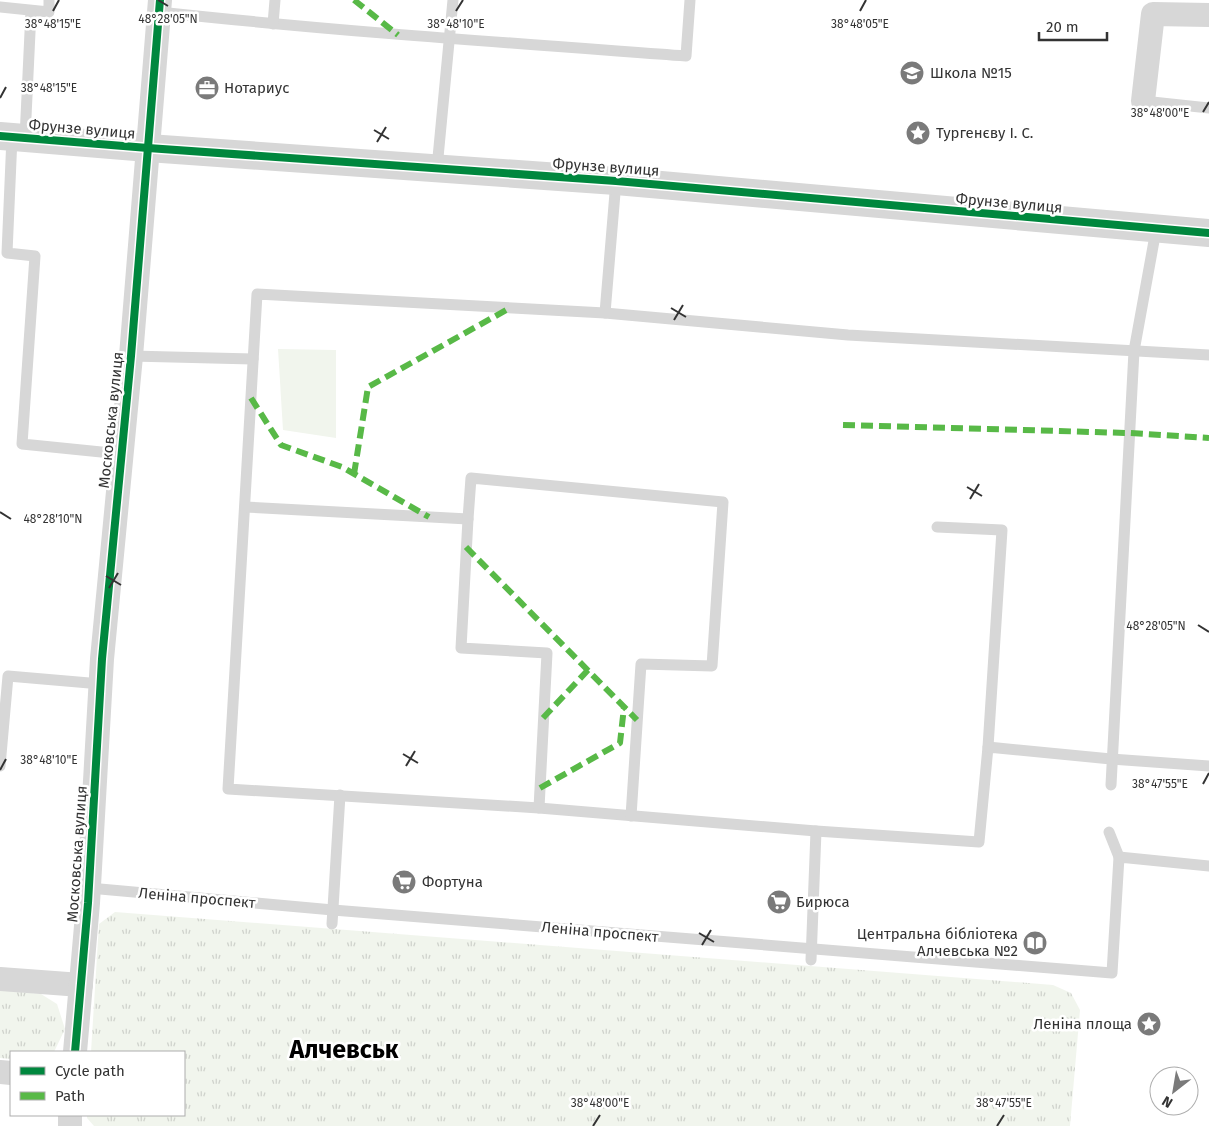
<svg xmlns="http://www.w3.org/2000/svg" width="1209" height="1126" font-family="'Fira Sans',sans-serif">
<style>
.grass{fill:#f1f5ed}
.park{fill:url(#park-tufts)}
.lines{fill:none;stroke-linecap:round;stroke-linejoin:round}
.service{stroke:#d7d7d7;stroke-width:11}
.minor{stroke:#d7d7d7;stroke-width:24}
.tertiary{stroke:#d7d7d7;stroke-width:28}
.quiet{stroke:#58b947;stroke-width:6;stroke-dasharray:12 6;stroke-linecap:butt}
.cycleway-casing{stroke:#fff;stroke-width:11}
.cycleway{stroke:#00873e;stroke-width:8}
.ticks{fill:none;stroke:#333;stroke-width:2}
.labels{text-anchor:middle;stroke-width:5;stroke-linejoin:round;paint-order:stroke}
.poi-label{font-size:15px;fill:#333;stroke:#fff;text-anchor:start}
.street-label{font-size:15px;fill:#333;stroke:#fff}
.town-label{font-size:25px;font-weight:bold;fill:#000;stroke:#fff}
.ticks-label{font-size:12px;text-anchor:middle;fill:#333;stroke:#fff;stroke-width:5;stroke-linejoin:round;paint-order:stroke}
</style>
<defs>
<pattern id="park-tufts" width="24" height="20" patternUnits="userSpaceOnUse" patternTransform="scale(1.25)"><rect width="24" height="20" fill="#f1f5ed"/><path d="M3 7l-1-3M5 7V3M7 7l1-3M15 17l-1-3M17 17v-4M19 17l1-3" fill="none" stroke="#cfd2cc"/></pattern>
</defs>
<rect width="100%" height="100%" fill="#fff"/>
<path class="grass" d="M278,349L336,350V438L283,430Z"/>
<g class="park">
<path d="M115,912L1053,985L1071,993L1080,1010L1070,1126H94L87,1118V1115H184V1052H91L99,924Z"/>
<path d="M0,990L41,994L57,1004L65,1029L54,1052H11V1059L0,1058Z"/>
</g>
<g class="lines">
<g class="service">
<path d="M0,7L49,12V0"/>
<path d="M159,12C334,31 510,43 686,56L690,0"/>
<path d="M273,24L275,0"/>
<path d="M1143,101L1209,108"/>
<path d="M12,137L7,253L35,256L22,444L121,454"/>
<path d="M25,138L31,11"/>
<path d="M437,168L453,0"/>
<path d="M605,313L616,181"/>
<path d="M1209,355L848,335L605,313L257,294L228,789L539,808L816,831L979,842L988,747L1111,759L1209,766"/>
<path d="M131,356L253,359"/>
<path d="M245,507L468,519L461,648L547,653L539,808"/>
<path d="M468,519L471,478L723,502L712,666L641,664L631,816"/>
<path d="M937,527L1002,530L988,747"/>
<path d="M0,766L8,676L101,684"/>
<path d="M1111,785L1134,351L1156,230"/>
<path d="M1109,832L1119,857"/>
<path d="M89,888L333,910L1112,973L1119,857L1209,866"/>
<path d="M332,924L340,795"/>
<path d="M811,960L816,831"/>
</g>
<g class="minor">
<path d="M1143,101L1153,14L1209,15"/>
<path d="M0,979L81,985"/>
<path d="M75,1052L88,903L102,659L131,356L160,0"/>
<path d="M0,1072L11,1073"/>
<path d="M70,1126V1115"/>
</g>
<path class="tertiary" d="M0,136L148,148L616,181L1209,233"/>
<g class="quiet">
<path d="M354,0L398,35"/>
<path d="M251,398L281,445L342,467L429,517"/>
<path d="M843,425L1129,433L1209,438"/>
<path d="M354,474L368,387L510,308"/>
<path d="M466,547L637,720"/>
<path d="M543,718L588,670"/>
<path d="M540,788L620,743L624,707"/>
</g>
<defs>
<g id="cycleway">
<path d="M0,136L148,148L616,181L1209,233"/>
<path d="M75,1052L88,903L102,659L131,356L160,0"/>
</g>
</defs>
<use href="#cycleway" class="cycleway-casing"/>
<use href="#cycleway" class="cycleway"/>
</g>
<path class="ticks" d="M158,0L168,6M53,11L59,0M456,11L463,0M860,11L866,0M0,98L6,87M1203,112L1209,102M374,130L389,139M377,142L386,127M671,308L686,317M674,320L683,305M967,487L982,496M970,499L979,484M0,512L11,519M106,576L121,585M109,588L118,573M1198,625L1209,632M403,754L418,763M406,766L415,751M0,770L6,759M1203,784L1209,773M699,933L714,942M702,945L711,930M593,1126L600,1115M997,1126L1004,1115"/>
<defs>
<symbol id="school-disc" viewBox="-11 -11 22 22"><circle r="9.5" fill="#7a7a7a" stroke="#fff"/><path d="M0-5L7-2L0 1L-7-2ZM-4 1L0 2.5L4 1V4Q0 6-4 4Z" fill="#fff"/></symbol>
<symbol id="office-disc" viewBox="-11 -11 22 22"><circle r="9.5" fill="#7a7a7a" stroke="#fff"/><path d="M-6-3h4V-5.5h4V-3h4V5H-6ZM-1-4.5V-3h2v-1.5ZM-6 0V1H6V0Z" fill="#fff"/></symbol>
<symbol id="sight-disc" viewBox="-11 -11 22 22"><circle r="9.5" fill="#7a7a7a" stroke="#fff"/><path d="M0-6L1.8-2.2L6-1.7L2.9 1.2L3.7 5.4L0 3.3L-3.7 5.4L-2.9 1.2L-6-1.7L-1.8-2.2Z" fill="#fff"/></symbol>
<symbol id="supermarket-disc" viewBox="-11 -11 22 22"><circle r="9.5" fill="#7a7a7a" stroke="#fff"/><path d="M-6-5.5h2.5l.6 2H6L4.5 2H-2.5L-4.4-4H-6ZM-1.5 3.2a1.3 1.3 0 1 0 .1 0ZM3 3.2a1.3 1.3 0 1 0 .1 0Z" fill="#fff"/></symbol>
<symbol id="library-disc" viewBox="-11 -11 22 22"><circle r="9.5" fill="#7a7a7a" stroke="#fff"/><path d="M-6-4Q-3-5.5-.7-3.5V5Q-3 3-6 4ZM6-4Q3-5.5 .7-3.5V5Q3 3 6 4Z" fill="#fff"/></symbol>
</defs>
<g fill-rule="evenodd">
<use href="#school-disc" x="898" y="59" width="28" height="28"/>
<use href="#office-disc" x="193" y="74" width="28" height="28"/>
<use href="#sight-disc" x="904" y="119" width="28" height="28"/>
<use href="#supermarket-disc" x="390" y="868" width="28" height="28"/>
<use href="#supermarket-disc" x="765" y="888" width="28" height="28"/>
<use href="#library-disc" x="1021" y="929" width="28" height="28"/>
<use href="#sight-disc" x="1135" y="1010" width="28" height="28"/>
</g>
<g class="labels">
<g class="poi-label">
<text x="930" y="78">Школа №15</text>
<text x="224" y="93">Нотариус</text>
<text x="936" y="138">Тургенєву І. С.</text>
<text x="422" y="887">Фортуна</text>
<text x="796" y="907">Бирюса</text>
<text x="1018" y="939" text-anchor="end">Центральна бібліотека<tspan x="1018" dy="17">Алчевська №2</tspan></text>
<text x="1132" y="1029" text-anchor="end">Леніна площа</text>
</g>
<g class="street-label">
<text transform="translate(82 129) rotate(5)" y="5">Фрунзе вулиця</text>
<text transform="translate(606 167) rotate(4)" y="5">Фрунзе вулиця</text>
<text transform="translate(1009 203) rotate(5)" y="5">Фрунзе вулиця</text>
<text transform="translate(111 420) rotate(-84)" y="5">Московська вулиця</text>
<text transform="translate(77 854) rotate(-86)" y="5">Московська вулиця</text>
<text transform="translate(197 898) rotate(5)" y="5">Леніна проспект</text>
<text transform="translate(600 932) rotate(5)" y="5">Леніна проспект</text>
</g>
<g class="town-label">
<text x="344" y="1058">Алчевськ</text>
</g>
</g>
<g class="ticks-label">
<text x="168" y="23">48°28'05"N</text>
<text x="53" y="28">38°48'15"E</text>
<text x="456" y="28">38°48'10"E</text>
<text x="860" y="28">38°48'05"E</text>
<text x="49" y="92">38°48'15"E</text>
<text x="1160" y="117">38°48'00"E</text>
<text x="53" y="523">48°28'10"N</text>
<text x="1156" y="630">48°28'05"N</text>
<text x="49" y="764">38°48'10"E</text>
<text x="1160" y="788">38°47'55"E</text>
<text x="600" y="1107">38°48'00"E</text>
<text x="1004" y="1107">38°47'55"E</text>
</g>
<rect x="10" y="1051" width="175" height="65" fill="#ffffff" stroke="#adadad"/>
<rect x="20" y="1067" width="25" height="8" fill="#00873e" stroke="#adadad"/>
<text x="55" y="1076" font-size="15" fill="#333333">Cycle path</text>
<rect x="20" y="1092" width="25" height="8" fill="#58b947" stroke="#adadad"/>
<text x="55" y="1101" font-size="15" fill="#333333">Path</text>
<g transform="translate(1174 1091) rotate(211)"><circle r="24" fill="#ffffff" stroke="#adadad"/>
<path d="M0-4L9 19L0 12L-9 19Z" fill="#7a7a7a"/>
<text y="-8" font-size="14" font-weight="bold" text-anchor="middle" fill="#333333">N</text>
</g>
<path d="M1039 32v8h68v-8" fill="none" stroke="#333333" stroke-width="2.5"/>
<text x="1046" y="32" font-size="15" fill="#333333" stroke="#ffffff" stroke-width="4" paint-order="stroke">20 m</text>
</svg>
